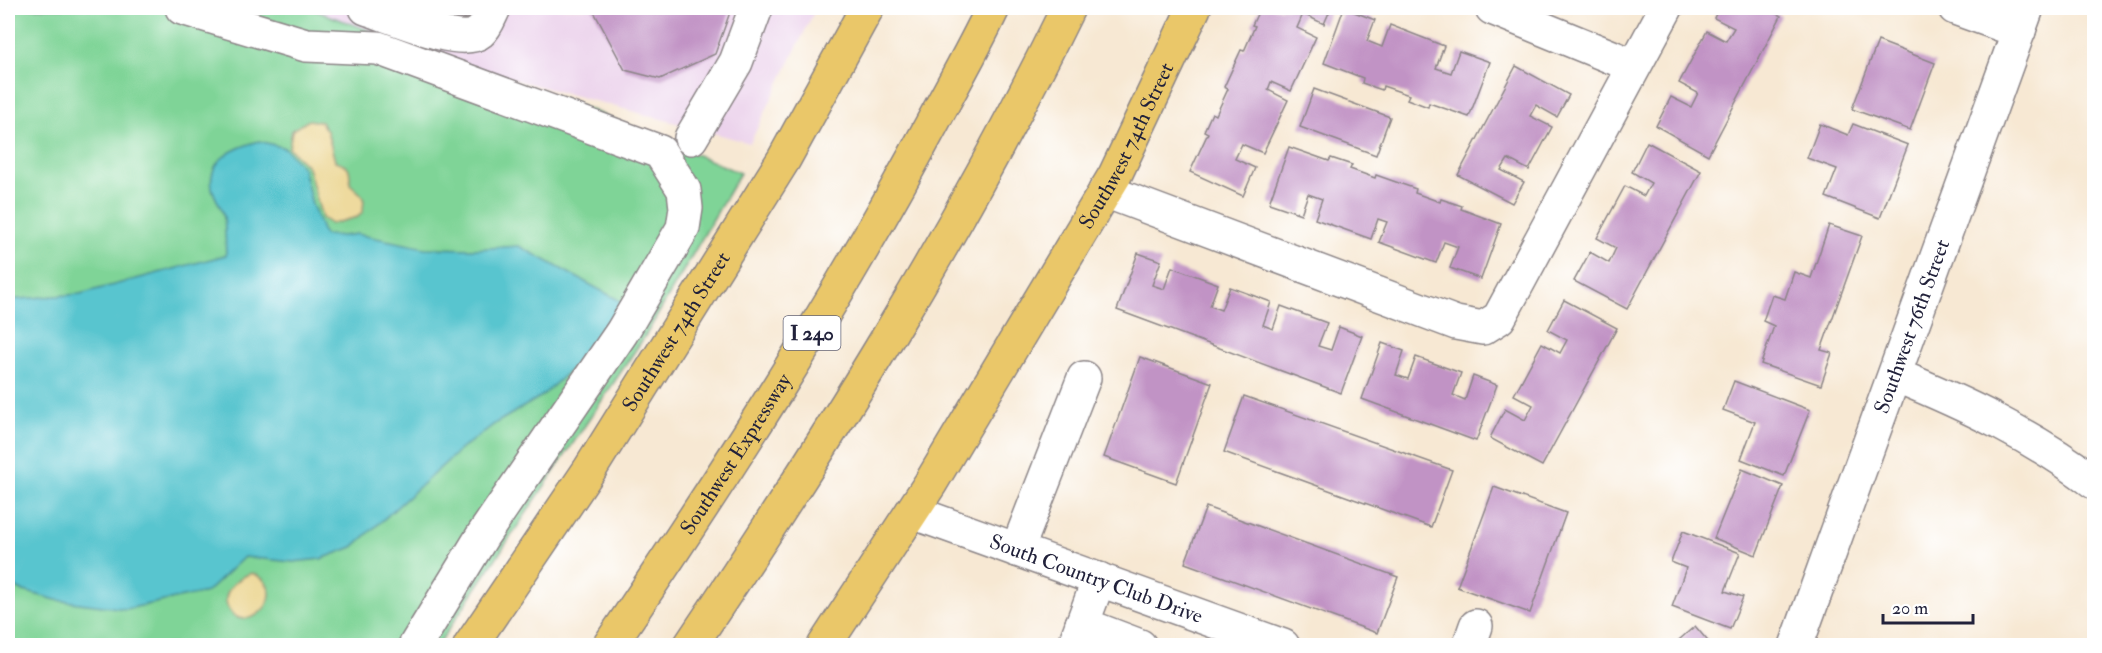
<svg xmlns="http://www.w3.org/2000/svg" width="2102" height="653" font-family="'IM FELL Double Pica',serif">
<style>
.built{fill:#ebd1eb}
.green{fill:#7fd497;stroke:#507b69;stroke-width:1.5}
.sand{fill:#eeda9e;stroke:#887e6c;stroke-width:1.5}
.water{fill:#58c5cf;stroke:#3d7485;stroke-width:1.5}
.building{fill:#c193c5}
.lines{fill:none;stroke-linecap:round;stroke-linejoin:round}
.minor-casing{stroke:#8c8587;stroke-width:36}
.major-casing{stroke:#8c8587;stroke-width:36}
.highway-casing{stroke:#8c8587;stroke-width:36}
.minor{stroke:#fff;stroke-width:33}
.major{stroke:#eac769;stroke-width:33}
.highway{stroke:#eac769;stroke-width:33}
.labels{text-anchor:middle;stroke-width:6;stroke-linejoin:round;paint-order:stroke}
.shield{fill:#fff;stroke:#646476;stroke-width:1.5}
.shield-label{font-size:20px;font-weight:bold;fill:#22223b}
.street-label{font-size:21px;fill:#22223b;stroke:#fff}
</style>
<rect width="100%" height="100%" fill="#fff"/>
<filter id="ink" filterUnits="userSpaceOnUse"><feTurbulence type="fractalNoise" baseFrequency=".0167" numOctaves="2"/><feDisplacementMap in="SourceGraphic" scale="12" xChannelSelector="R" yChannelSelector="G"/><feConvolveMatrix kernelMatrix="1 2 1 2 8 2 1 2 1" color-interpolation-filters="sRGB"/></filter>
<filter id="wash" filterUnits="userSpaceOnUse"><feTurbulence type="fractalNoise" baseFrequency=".008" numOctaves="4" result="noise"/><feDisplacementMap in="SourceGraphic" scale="24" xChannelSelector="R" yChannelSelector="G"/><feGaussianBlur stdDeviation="1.35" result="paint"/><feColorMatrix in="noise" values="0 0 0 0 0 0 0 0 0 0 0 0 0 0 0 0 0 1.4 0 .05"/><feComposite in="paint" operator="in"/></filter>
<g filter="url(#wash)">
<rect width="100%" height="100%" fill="#f7e8d3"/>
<path class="built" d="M308,8H816L750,143L480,70Z"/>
<path class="green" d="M8,8H308L591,110L740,173L647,333L438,645H8Z"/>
<g class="sand">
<path d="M309,120L321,122L327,131L335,161C351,165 350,169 350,184L361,194L364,198L363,211L358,217L331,224L322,218L308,167L289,148L292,130Z"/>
<path d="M252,573C296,591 247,637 230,611C218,594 236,578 252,573Z"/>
</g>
<path class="water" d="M259,141L285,148L303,168L312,204L324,235L343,236L356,234L425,248L475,249L519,246L626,304L590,359L581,360L542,396L496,423L461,449L353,547L321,559L293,562L244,557L207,592L126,609L56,600L20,590L8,583V300L80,294L226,255C225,242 226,226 223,213C220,205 214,196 212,188C207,158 237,147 259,141Z"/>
<g id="blocks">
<g class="building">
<path d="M436,8H472L468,19Z"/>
<path d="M592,8H725L729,15L715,54L660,79L625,70Z"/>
<path d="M1260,8H1331L1324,24L1303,14L1297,28L1316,37L1291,91L1271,82L1268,90L1288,100L1263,153L1242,144L1235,159L1255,168L1243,196L1190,172L1208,133L1204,131L1212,113L1216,115L1228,89L1224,87L1241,50L1244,51L1255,26L1252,25Z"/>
<path d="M1344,8L1375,20L1367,41L1382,47L1390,25L1444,46L1436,68L1451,73L1459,51L1490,62L1469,117L1429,103L1428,107L1407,99L1409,95L1383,86L1382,90L1362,83L1363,78L1324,63Z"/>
<path d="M1719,8H1765L1781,16L1708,155L1656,126L1671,97L1691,107L1698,93L1679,83L1707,31L1726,41L1734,28L1714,18Z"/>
<path d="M1878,41L1935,63L1910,130L1852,109Z"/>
<path d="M1516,66L1569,95L1557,117L1536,105L1530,116L1552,127L1529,170L1508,159L1501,170L1524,182L1512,203L1458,175Z"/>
<path d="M1314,89L1390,117L1376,155L1300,127Z"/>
<path d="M1820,124L1848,135L1853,124L1908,145L1880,218L1826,197L1837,169L1807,158Z"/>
<path d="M1647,142L1701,171L1627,309L1574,281L1590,252L1609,263L1616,248L1597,238L1625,186L1644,196L1651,183L1632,172Z"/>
<path d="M1289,147L1329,161L1331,158L1352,165L1350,169L1375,178L1376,175L1416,189L1415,193L1440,202L1441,199L1462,206L1461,209L1501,224L1481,279L1450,268L1458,247L1444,242L1436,263L1379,242L1387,222L1378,219L1371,239L1315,219L1322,199L1308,194L1301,214L1269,203Z"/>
<path d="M1829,225L1862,236L1821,350L1832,353L1821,385L1761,364L1774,326L1763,321L1772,295L1785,299L1794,272L1811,278Z"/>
<path d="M1138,253L1161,261L1152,285L1164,289L1172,267L1218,284L1210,306L1221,310L1230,287L1271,302L1263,325L1273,329L1281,306L1327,323L1318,346L1331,350L1339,327L1362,336L1341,393L1117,310Z"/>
<path d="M1564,300L1617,328L1542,466L1490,438L1505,409L1525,420L1533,405L1514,395L1542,343L1560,353L1567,340L1548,330Z"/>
<path d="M1382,343L1404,351L1396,375L1408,379L1416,357L1461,373L1453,395L1465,400L1473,376L1497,385L1476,441L1362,399Z"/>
<path d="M1140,357L1212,383L1176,483L1104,457Z"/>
<path d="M1734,381L1810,410L1784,476L1741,459L1755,422L1723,410Z"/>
<path d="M1244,396L1452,470L1431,527L1224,452Z"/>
<path d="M1742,469L1783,486L1756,555L1714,538Z"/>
<path d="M1494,487L1566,513L1530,613L1457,587Z"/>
<path d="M1206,507L1398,577L1377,633L1185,563Z"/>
<path d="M1683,531L1740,553L1725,591L1743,597L1730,629L1672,607L1686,568L1671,562Z"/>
<path d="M1695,626L1712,646H1672Z"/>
</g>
</g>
</g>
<g filter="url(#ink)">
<use href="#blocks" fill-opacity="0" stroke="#8c8587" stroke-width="1.5"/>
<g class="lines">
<defs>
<g id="minor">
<path d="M182,8L306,45L378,48L660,152L684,190L686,208L683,228L622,332L483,535L415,646"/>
<path d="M366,8C389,15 461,48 480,32C487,26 490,16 494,8"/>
<path d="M1492,8L1634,66"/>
<path d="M1955,8L2019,31"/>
<path d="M691,138L736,62L756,8"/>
<path d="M1105,191L1456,323L1483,328L1499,318L1666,8"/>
<path d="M1895,375C1966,404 2033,436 2094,482"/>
<path id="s1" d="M912,512L1283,646"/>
<path d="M1017,550L1084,378"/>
<path d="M1082,624L1140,646"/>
<path d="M1074,646L1099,579"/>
<path d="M1469,646L1476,626"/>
<path id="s2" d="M1796,646L2027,8"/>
</g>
<g id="major">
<path id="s3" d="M470,646L590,469L784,159L867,8"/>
<path id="s4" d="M824,646L930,484L1115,175L1194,8"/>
</g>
<g id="highway">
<path id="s5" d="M609,646C725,475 837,302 934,120C954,83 975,46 993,8"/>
<path d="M690,646C828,441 960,230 1068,8"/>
</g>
</defs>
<use href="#minor" class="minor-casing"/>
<use href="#major" class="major-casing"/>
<use href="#highway" class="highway-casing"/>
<use href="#minor" class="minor"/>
<use href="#major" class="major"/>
<use href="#highway" class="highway"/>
</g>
</g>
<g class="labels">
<rect class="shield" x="783.5" y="316" width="57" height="34" rx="4.5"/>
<g class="shield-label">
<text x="812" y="340">I 240</text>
</g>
<g class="street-label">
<text dy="7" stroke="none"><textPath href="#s4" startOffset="585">Southwest 74th Street</textPath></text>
<text dy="7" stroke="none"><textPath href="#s2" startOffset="340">Southwest 76th Street</textPath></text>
<text dy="7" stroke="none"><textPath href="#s3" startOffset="376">Southwest 74th Street</textPath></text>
<text dy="7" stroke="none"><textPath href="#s5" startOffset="230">Southwest Expressway</textPath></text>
<text dy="7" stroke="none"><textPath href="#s1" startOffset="196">South Country Club Drive</textPath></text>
</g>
</g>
<rect width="2102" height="653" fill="none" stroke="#fff" stroke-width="30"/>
<path d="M1883 614v9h90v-9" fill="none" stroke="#22223b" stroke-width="3"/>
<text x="1892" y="614" font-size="18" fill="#22223b" stroke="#ffffff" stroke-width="4.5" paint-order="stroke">20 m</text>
</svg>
